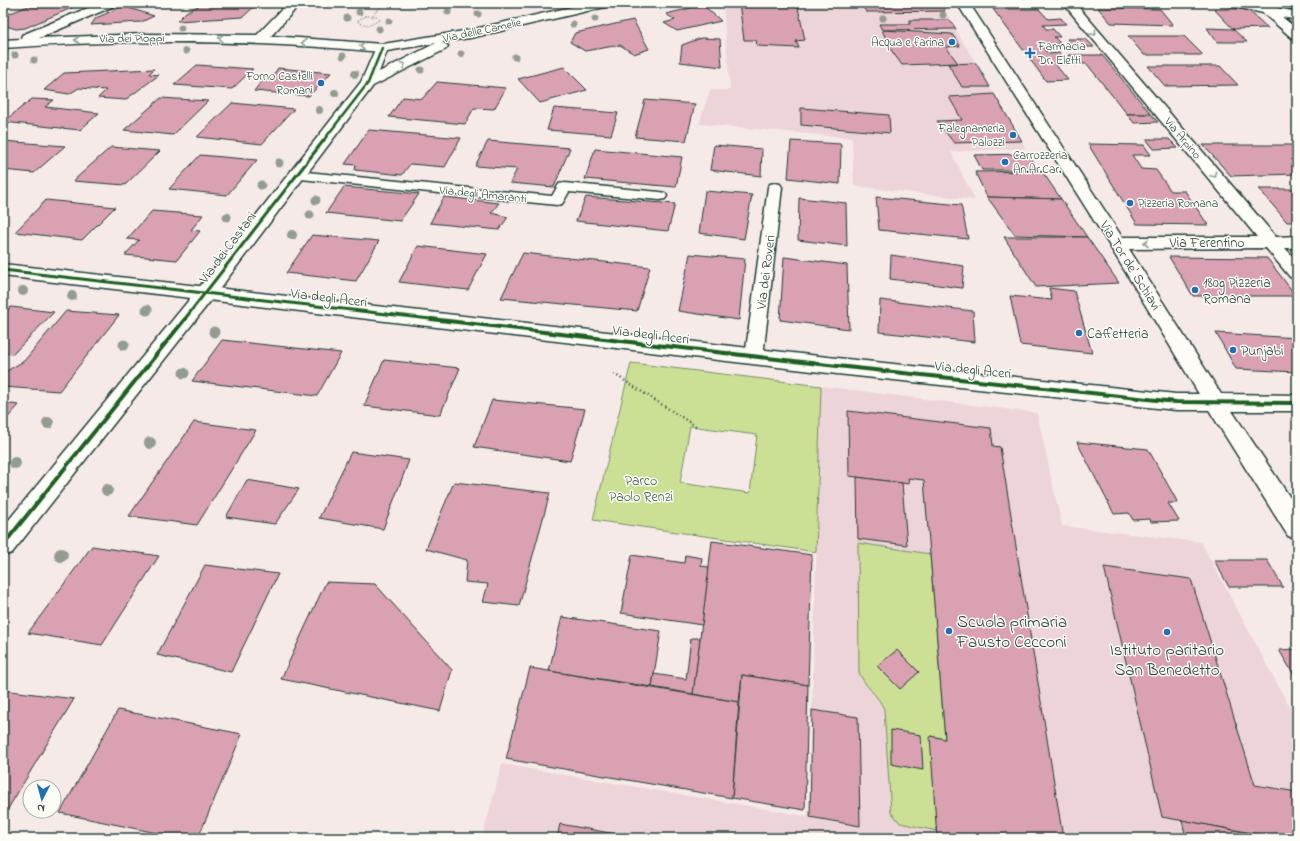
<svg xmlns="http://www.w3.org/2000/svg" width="1300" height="841" font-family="'Indie Flower',sans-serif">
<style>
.built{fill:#edd4d8}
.green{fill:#cbe095;stroke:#758e64;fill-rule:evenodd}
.building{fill:#d9a1b2;stroke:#1f3d34}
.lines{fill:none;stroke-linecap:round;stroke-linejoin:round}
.service-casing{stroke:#1f3d34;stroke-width:3}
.minor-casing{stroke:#1f3d34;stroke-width:3}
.tertiary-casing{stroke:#1f3d34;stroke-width:3}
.path-far1{stroke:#1f3d34;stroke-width:1.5;stroke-dasharray:0.5 2;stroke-linecap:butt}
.path{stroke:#1f3d34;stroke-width:2.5;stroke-dasharray:1 3;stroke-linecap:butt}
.service{fill:#fdfcf7;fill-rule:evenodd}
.minor{fill:#fdfcf7;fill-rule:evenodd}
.tertiary{fill:#fdfcf7;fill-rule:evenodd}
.cycleway-far2-casing{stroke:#fdfcf7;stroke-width:4}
.cycleway-far1-casing{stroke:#fdfcf7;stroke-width:5}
.cycleway-casing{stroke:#fdfcf7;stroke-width:6}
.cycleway-far2{stroke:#1b5e20;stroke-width:2.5}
.cycleway-far1{stroke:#1b5e20;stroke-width:3}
.cycleway{stroke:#1b5e20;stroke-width:4}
.tree{fill:#929d90}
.oneway{stroke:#8e9c96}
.poi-dot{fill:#1f6fb2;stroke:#fdfcf7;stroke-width:1.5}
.labels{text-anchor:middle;stroke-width:3;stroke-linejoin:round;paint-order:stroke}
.far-street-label{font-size:12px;fill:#1f3d34;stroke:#fdfcf7}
.far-poi-label{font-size:12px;fill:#1f3d34;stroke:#fdfcf7;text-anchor:end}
.street-label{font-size:14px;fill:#1f3d34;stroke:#fdfcf7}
.poi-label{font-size:14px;fill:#1f3d34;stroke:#fdfcf7;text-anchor:start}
.park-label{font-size:14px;fill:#415e47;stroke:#fdfcf7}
.near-poi-label{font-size:17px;fill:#1f3d34;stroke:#fdfcf7;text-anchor:start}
</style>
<rect width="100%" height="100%" fill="#f6eae9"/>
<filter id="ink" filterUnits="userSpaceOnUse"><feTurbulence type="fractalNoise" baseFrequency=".025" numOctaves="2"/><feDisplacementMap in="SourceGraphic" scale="8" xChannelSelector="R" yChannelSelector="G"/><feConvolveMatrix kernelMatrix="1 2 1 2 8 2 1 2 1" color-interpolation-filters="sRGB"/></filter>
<g filter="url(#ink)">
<g class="built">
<path d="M723,3H940L1026,148L951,152L975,200L854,186L852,138L699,124L710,90H730Z"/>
<path d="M821,386L1037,413L1062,526L1201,542L1297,721V838H482L502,764L860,825L858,717L812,710Z"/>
</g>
<g class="green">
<path d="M631,363L821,386L816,552L593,520ZM690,426L757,435L750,493L680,483Z"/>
<path d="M858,543L930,554L945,739L931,736L937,831L900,823L891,812L884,709C878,695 864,686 859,672Z"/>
</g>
<g class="building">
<path d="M36,3H83L25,28L16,29L3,25V16Z"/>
<path d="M204,3H258L243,17L177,21L186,12Z"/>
<path d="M739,3H797L805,40L796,41L799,48L757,46L756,40H744Z"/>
<path d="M861,3H940L945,11L866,12Z"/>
<path d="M1278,3H1297V10L1278,6Z"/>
<path d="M703,5L721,21L677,31L664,23L675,20L666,14Z"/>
<path d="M123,6L154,16L141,22L91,25L96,18Z"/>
<path d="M1098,8L1160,9L1173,25L1111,23Z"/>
<path d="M993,9H1039L1048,19L1061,18L1066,24L1043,25L1046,29H1053L1060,37H1054L1061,44H1041L1048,54L1059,53L1067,64H1055L1068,80L1046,81Z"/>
<path d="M1214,9H1247L1268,28L1233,29Z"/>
<path d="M633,20L649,49L634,54L620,45L585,51L570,42L575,33Z"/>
<path d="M909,20H950L956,29L882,30L879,24H910Z"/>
<path d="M1207,28L1233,29L1247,42H1217Z"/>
<path d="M882,30L952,34L960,46L946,47L958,63L902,65L891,50Z"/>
<path d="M1128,36H1184L1203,55H1144Z"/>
<path d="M701,38L720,39L722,67L680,62L682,45Z"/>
<path d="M1067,39H1086L1094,47H1073Z"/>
<path d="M1068,55H1102L1151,114H1127L1087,64H1074Z"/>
<path d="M976,63L990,87H962L948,64Z"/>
<path d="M197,65L253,69L232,89L174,85Z"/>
<path d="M1148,66H1220L1238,85L1165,86Z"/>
<path d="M564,67L587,90L540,103L518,79Z"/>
<path d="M278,68L331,73L309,96L254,91L265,77L271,78Z"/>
<path d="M154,69L149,74L159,75L125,100L98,98L106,90L79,88L69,94L44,90L64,73Z"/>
<path d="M437,82L506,88L494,109L474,108L465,124L389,117L403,97L422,99Z"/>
<path d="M994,94L1022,141L954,143L937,121L962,120L949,97Z"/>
<path d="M161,98L208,101L173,135L124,130Z"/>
<path d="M32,99L54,100L45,107L99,113L80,130L3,122Z"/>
<path d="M645,100L695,104L686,141L635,137Z"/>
<path d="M232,103L294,109L262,144L197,137Z"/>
<path d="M554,108L618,113L611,135L547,130Z"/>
<path d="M801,108L889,115L890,133L801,125Z"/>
<path d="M1127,114H1151L1158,122L1134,123Z"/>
<path d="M369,130L461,138L445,167L410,164L402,175L355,170L356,165L345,164Z"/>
<path d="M1146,139H1169L1178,148L1154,149Z"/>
<path d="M3,141L65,146L34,173L3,170Z"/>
<path d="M488,141L570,148L554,187L510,183L517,169L475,166Z"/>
<path d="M791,141L841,144L840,184L788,178Z"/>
<path d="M1088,144L1144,145L1151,155H1132L1141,169L1156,170L1171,191H1185L1208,225L1137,224Z"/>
<path d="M714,145L762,149L761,176L710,170Z"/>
<path d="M1203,145H1297V174L1231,176Z"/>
<path d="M111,147L160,151L125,185L73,181Z"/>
<path d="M595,149L682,157L676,187L585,179Z"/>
<path d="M1028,154L1037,170H982L974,155Z"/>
<path d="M200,155L257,160L227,195L169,189Z"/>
<path d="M1042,171L1061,199L987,197L975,172Z"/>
<path d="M344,187L419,194L400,221L326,213Z"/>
<path d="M1259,189H1297V222H1287Z"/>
<path d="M705,191L752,195L744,239L699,233Z"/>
<path d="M444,197L499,203L491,213L508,217L499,230L430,223Z"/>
<path d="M586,197L675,204L668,231L576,221Z"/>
<path d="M876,197L961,205L968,239L879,230Z"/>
<path d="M987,197L1061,199L1087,237L1015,235Z"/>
<path d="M799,198L846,203L847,246L798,240Z"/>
<path d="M46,200L115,207L82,240L15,232Z"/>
<path d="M152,211L203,215L191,230L200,231L177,260L125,255L139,240L127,239Z"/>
<path d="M312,235L379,241L356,281L286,273Z"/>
<path d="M1004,237H1087L1119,283L1036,287Z"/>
<path d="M418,246L487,254L468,290L399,282Z"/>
<path d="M523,253L650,267L637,311L501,298Z"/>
<path d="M690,254L745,259L739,320L678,311Z"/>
<path d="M891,255L964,266L962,288L890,279Z"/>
<path d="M784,257L847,265L849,329L780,320Z"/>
<path d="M1169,257L1267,258L1296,296H1193Z"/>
<path d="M1049,288L1074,291L1092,353L1020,345L1010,296L1052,300Z"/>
<path d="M880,300L973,311L975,342L879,332Z"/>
<path d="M11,307L54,312L13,354L3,353V314Z"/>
<path d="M66,311L119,315L59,391L3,387V373L24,361Z"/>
<path d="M1216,333L1297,338V372L1236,369Z"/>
<path d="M222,340L341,353L317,396L192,381Z"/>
<path d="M384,360L460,368L440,415L364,406Z"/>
<path d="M492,400L585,409L570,461L474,447Z"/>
<path d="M3,403L19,405L3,423Z"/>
<path d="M848,411L991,428L993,446L1000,447L1063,838H937L930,736L945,739L924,480L908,478L909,484L849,476Z"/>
<path d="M194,422L256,430L197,525L129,516Z"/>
<path d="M1077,442L1148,449L1178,503H1168L1179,521L1151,522L1150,519L1133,520L1129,513L1114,514Z"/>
<path d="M351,452L409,460L383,529L319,518Z"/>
<path d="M857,477L902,483L907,545L858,539Z"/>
<path d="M247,480L299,489L275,524L226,517Z"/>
<path d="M454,482L550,493L519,606L483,602L488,584L465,582L467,560L426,549Z"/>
<path d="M712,541L812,555L808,685L742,675L739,702L693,694Z"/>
<path d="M92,546L159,556L102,645L28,633Z"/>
<path d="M632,555L684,563L685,555L702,558L701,566L709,567L702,625L621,613Z"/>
<path d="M1214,560H1267L1283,587H1229Z"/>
<path d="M205,565L278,574L231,672L157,655Z"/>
<path d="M1104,567L1191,579L1255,785L1297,792V838H1280L1162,817Z"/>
<path d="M326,582L375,584L452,670L440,711L281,679Z"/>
<path d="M562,617L661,631L652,687L549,671Z"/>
<path d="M691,638H700L693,694L652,687L654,674L686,679Z"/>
<path d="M1297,649V680L1279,650Z"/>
<path d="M897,650L919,672L900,689L877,666Z"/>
<path d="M530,668L739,702L732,798L506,759Z"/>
<path d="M742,675L808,685L805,810L732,798Z"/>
<path d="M3,690L74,699L3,817Z"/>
<path d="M118,710L242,734L198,838H181L60,813Z"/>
<path d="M812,710L858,717L860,826L810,817Z"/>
<path d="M891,730L921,735L923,770L891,764Z"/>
<path d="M1182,820L1249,833L1250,838H1186Z"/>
<path d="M560,824L638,838H557Z"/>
</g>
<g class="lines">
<defs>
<g id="service">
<path d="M296,171L552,196L559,184L564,183L660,192L665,193L667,196L665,199L660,200L569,192L562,204L557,205L291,178L289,175L291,172Z"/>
<path d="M775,183L780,184L782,187L763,357L760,362L754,363L748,362L745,357L768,187L770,184Z"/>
</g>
<g id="minor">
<path d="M100,3H116L114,6L39,38L145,34L257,35L288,3H301L271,36L382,44L387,45L389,48L387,51L382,52C255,40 130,39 3,48V40L21,39L22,35Z"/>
<path d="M957,3H969L1122,237H1257L1063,3H1075L1276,237L1297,236V248H1285L1297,261V279L1290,277L1266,248L1129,249L1221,394L1297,395V411H1232L1297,508V539L1288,536L1209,410H1176L837,374L3,276V264L837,358L1176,394H1199L1108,243Z"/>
<path d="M1229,3H1252L1297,12V20L1282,17L1297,29V39L1292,38L1263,13L1231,6Z"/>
</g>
<path id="tertiary" d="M589,3H611L605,7L470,38L442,42L448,46L446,49L373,86L212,299L12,553L3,556V527L198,289L361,82L377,45L470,30ZM436,43L379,72L387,51Z"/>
</defs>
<use href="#service" class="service-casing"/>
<use href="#minor" class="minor-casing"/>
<use href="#tertiary" class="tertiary-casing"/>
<g class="path-far1">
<path d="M391,3L426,6L428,3"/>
<path d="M373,15L383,3"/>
<path d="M366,16H376L380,20L370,25L358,23V20Z"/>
</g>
<path class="path" d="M614,374L697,427"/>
<use href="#service" class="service"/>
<use href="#minor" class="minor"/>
<use href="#tertiary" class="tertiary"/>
<defs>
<path id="cycleway-far2" d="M323,141L368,83L382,48"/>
<g id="cycleway-far1">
<path d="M3,270L439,320"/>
<path d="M184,320L324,140"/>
</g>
<g id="cycleway">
<path d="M431,319L837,366L1176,402L1297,403"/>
<path d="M3,545L185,319"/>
</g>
</defs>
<use href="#cycleway-far2" class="cycleway-far2-casing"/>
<use href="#cycleway-far1" class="cycleway-far1-casing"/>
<use href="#cycleway" class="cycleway-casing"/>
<use href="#cycleway-far2" class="cycleway-far2"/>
<use href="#cycleway-far1" class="cycleway-far1"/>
<use href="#cycleway" class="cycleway"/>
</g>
<g class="tree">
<circle cx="359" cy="12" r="3.5"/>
<circle cx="448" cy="12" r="3.5"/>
<circle cx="478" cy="14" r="3.5"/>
<circle cx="943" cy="15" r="3.5"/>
<circle cx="347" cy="18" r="3.5"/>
<circle cx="883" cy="18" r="3.5"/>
<circle cx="595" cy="19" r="3.5"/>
<circle cx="389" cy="21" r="3.5"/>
<circle cx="573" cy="24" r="3.5"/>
<circle cx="181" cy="28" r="3.5"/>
<circle cx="379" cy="29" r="3.5"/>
<circle cx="186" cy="51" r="3.5"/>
<circle cx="461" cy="54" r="3.5"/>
<circle cx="15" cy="55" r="3.5"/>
<circle cx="343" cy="56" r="3.5"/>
<circle cx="515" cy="57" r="3.5"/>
<circle cx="34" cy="60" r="3.5"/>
<circle cx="421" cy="70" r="3.5"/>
<circle cx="355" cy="74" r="4"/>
<circle cx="335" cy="93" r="4"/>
<circle cx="319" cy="110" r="4"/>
<circle cx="279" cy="163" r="4.5"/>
<circle cx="261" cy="185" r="4.5"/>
<circle cx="316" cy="200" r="4.5"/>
<circle cx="310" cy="215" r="4.5"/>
<circle cx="227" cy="217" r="4.5"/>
<circle cx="292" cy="235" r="5"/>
<circle cx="23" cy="291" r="5"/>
<circle cx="72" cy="296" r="5"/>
<circle cx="147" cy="310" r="5.5"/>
<circle cx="214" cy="332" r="5.5"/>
<circle cx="124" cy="345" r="5.5"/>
<circle cx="184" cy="373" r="5.5"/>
<circle cx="48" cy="423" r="6"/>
<circle cx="150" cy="443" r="6"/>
<circle cx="15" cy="463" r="6"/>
<circle cx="107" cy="490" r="6"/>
<circle cx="61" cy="555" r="7"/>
</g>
<defs><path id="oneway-chevron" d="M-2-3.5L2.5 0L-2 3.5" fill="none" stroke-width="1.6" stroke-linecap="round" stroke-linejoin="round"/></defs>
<g class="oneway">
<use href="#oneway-chevron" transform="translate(1094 33) rotate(50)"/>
<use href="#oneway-chevron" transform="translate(221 38) rotate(-178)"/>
<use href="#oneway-chevron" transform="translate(77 40) rotate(177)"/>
<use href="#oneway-chevron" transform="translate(304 43) rotate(-177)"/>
<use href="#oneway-chevron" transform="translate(362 46) rotate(-175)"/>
<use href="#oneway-chevron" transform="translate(403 65) rotate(-28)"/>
<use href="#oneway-chevron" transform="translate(1214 175) rotate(50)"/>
<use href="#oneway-chevron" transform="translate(1146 243) rotate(180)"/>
</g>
</g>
<g class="poi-dot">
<circle cx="952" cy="42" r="4"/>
<path d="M1028 47h4v4h4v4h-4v4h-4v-4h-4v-4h4z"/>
<circle cx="321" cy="83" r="4"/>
<circle cx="1013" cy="135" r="4"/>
<circle cx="1005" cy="162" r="4"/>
<circle cx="1130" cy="203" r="4"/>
<circle cx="1195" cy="290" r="4"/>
<circle cx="1079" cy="333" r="4"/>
<circle cx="1233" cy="350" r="4"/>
<circle cx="949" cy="631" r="4"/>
<circle cx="1167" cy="632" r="4"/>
</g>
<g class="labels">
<g class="far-street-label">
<text transform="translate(482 30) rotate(-12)" y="4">Via delle Camelie</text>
<text transform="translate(132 38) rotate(-1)" y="4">Via dei Pioppi</text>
<text transform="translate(1183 138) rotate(50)" y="4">Via Arpino</text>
<text transform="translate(483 194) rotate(6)" y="4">Via degli Amaranti</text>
</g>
<g class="far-poi-label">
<text x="944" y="46">Acqua e farina</text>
<text x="1038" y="50" text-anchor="start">Farmacia<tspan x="1038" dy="14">Dr. Eletti</tspan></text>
<text x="313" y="80">Forno Castelli<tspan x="313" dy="14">Romani</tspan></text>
<text x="1005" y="132">Falegnameria<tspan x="1005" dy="14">Palozzi</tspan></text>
<text x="1013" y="159" text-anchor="start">Carrozzeria<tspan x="1013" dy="14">An.Ar.Car.</tspan></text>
<text x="1138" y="207" text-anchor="start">Pizzeria Romana</text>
</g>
<g class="street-label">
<text x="1207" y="247">Via Ferentino</text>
<text transform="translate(227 247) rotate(-53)" y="5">Via dei Castani</text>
<text transform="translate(1131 265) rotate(58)" y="5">Via Tor de' Schiavi</text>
<text transform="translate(765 272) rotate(-83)" y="5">Via dei Roveri</text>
<text transform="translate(329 297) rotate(7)" y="5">Via degli Aceri</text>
<text transform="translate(651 334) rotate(7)" y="5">Via degli Aceri</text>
<text transform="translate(973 369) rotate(6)" y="5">Via degli Aceri</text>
</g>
<g class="poi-label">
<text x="1203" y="287">180g Pizzeria<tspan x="1203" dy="16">Romana</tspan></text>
<text x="1087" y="338">Caffetteria</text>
<text x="1241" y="355">Punjabi</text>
</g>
<g class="park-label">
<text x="641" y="485">Parco<tspan x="641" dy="16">Paolo Renzi</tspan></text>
</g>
<g class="near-poi-label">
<text x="957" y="627">Scuola primaria<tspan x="957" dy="20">Fausto Cecconi</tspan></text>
<text x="1167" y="655" text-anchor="middle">Istituto paritario<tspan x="1167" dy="20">San Benedetto</tspan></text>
</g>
</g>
<rect width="1300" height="841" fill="none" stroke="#fdfcf7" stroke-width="16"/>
<rect x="8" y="8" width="1284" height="825" fill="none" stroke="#1f3d34" stroke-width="1.5" filter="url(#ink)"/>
<g transform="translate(42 799) rotate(186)"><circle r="19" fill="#fdfcf7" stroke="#a4b0a9"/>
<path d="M0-3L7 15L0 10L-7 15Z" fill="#1f6fb2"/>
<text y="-6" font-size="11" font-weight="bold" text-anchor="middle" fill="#1f3d34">N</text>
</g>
</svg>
